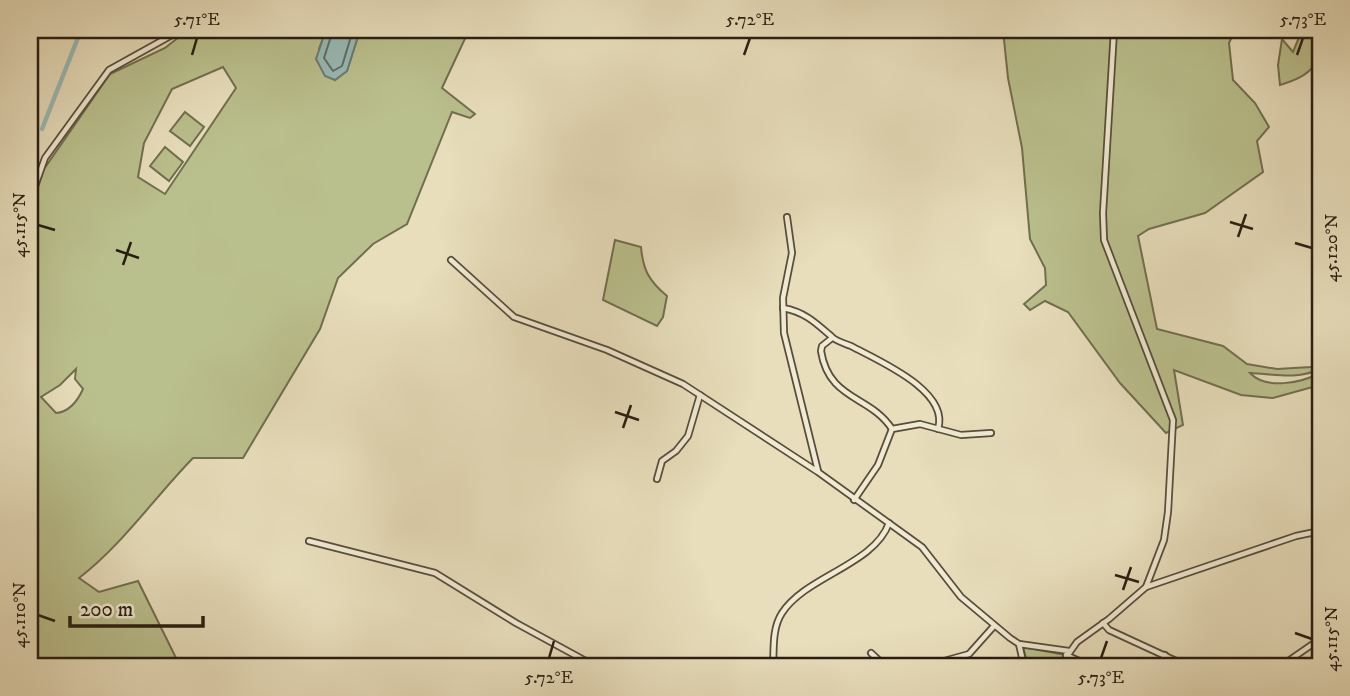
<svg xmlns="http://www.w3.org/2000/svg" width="1350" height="696" font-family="'IM FELL DW Pica',serif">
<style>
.green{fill:#bac08d;stroke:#716e50;stroke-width:2;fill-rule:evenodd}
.water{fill:#98bbb7;stroke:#6b7c75;stroke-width:2}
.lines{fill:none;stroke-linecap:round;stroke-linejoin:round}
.shore{stroke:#606c64;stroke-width:2}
.canal{stroke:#98bbb7;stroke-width:4.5}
.minor-casing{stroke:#584d3c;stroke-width:8}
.minor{stroke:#f0ead3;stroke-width:4.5}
.rail-casing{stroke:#281d12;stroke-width:4.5}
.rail{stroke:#f0ead3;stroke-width:2;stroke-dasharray:5;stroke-linecap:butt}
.ticks{fill:none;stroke:#281d12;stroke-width:2.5}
.neatline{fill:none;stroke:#281d12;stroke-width:2.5}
.ticks-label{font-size:18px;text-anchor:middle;fill:#281d12}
</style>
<rect width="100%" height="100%" fill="#e8debc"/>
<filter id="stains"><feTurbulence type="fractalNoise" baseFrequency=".00286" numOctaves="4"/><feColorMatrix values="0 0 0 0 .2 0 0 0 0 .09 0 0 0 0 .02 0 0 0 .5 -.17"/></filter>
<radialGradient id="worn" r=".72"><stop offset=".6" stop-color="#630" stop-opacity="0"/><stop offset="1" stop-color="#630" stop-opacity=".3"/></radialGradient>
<g class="green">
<path d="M188,30H326L319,49L335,80L347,71L360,30H469L442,88L475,114L470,118L452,112L407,224L373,244L338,278L320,329L243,458H193C155,497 122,545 79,578L99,592L138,581L180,666H30V211L44,169L110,74L165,48ZM223,67L236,88L165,194L138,177L144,143L172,89ZM76,369L75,379L83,389C78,400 69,412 56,413L41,397L60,385Z"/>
<path d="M1003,30H1235L1229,43L1233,80L1255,103L1269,127L1257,141L1263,172L1205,213L1149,229L1138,236L1157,329L1223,346L1247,364L1277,369L1311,367L1320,361V369C1297,380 1274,374 1250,373C1266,390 1301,383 1320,373V385L1273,398L1241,395L1174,370L1183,425L1166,433L1120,383L1068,312L1045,301L1030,310L1024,304L1046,285L1045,268L1030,239L1022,148L1008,78Z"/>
<path d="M1302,30H1320C1320,66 1314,74 1280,85L1278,65L1282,39L1293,52Z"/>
<path d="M185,112L204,127L190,146L170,131Z"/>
<path d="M165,147L183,162L169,181L150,166Z"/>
<path d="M615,240L641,247C643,270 649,281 667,296L663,317L657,326L603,300Z"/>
<path d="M1023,647L1060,654H1065L1057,666H1028Z"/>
</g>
<path class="water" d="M326,30H360L347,71L335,80L325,76L316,59Z"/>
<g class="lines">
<path class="shore" d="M333,30L324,58L333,71L342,66L353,30"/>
<path class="canal" d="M42,129L81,30"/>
<defs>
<g id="minor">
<path d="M30,200L45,158L109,70L181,30"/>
<path d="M787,217L792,253L783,298L784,333L818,471"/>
<path d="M451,260L514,317L607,350L683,384L818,472L922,547L961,597L1010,638L1019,644L1069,651"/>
<path d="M783,308C805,312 816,323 832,337C836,341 846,344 851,346C879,361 950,391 938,429"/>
<path d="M832,338L822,346L821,351C829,401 870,395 892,429"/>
<path d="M657,479L662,461L676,451L688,436L700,395"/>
<path d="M854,500L878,465L892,429L920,424L961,435L991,433"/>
<path d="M309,541L435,573L516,623L595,666"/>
<path d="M1146,587L1296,536L1320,531"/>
<path d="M1103,623L1109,630L1187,666"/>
<path d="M1019,644L1024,666"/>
<path d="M871,653L885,666"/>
<path d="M1066,655L1090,666"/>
<path d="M773,666C774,649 772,628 782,613C806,576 874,565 889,523"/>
<path d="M926,666L969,654L994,626"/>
<path d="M1060,666L1077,642L1109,619L1146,587L1164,540L1168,512L1173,420L1104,240L1103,213L1114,30"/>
<path d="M1160,666L1165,655"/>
<path d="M1281,666L1320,639"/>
</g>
</defs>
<use href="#minor" class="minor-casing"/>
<use href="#minor" class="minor"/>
<defs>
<path id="rail" d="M30,55L40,30"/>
</defs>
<use href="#rail" class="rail-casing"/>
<use href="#rail" class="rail"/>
</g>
<path class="ticks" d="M192,55L197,38M744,55L750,38M1297,55L1303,38M1230,222L1253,229M38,225L55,230M1238,237L1246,214M1295,243L1312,248M116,250L139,258M123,265L131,242M615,412L639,420M623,428L631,405M1115,575L1139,582M1123,590L1131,567M38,615L55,621M1295,633L1312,639M549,658L554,641M1101,658L1107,641"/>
<rect width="1350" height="696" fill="none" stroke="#e8debc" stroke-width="77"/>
<path d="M70 616v10h133v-10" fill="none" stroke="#281d12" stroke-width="3.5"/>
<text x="80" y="616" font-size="21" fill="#281d12" stroke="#f0ead3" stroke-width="5" paint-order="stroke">200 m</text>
<rect x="38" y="38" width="1274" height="620" class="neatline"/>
<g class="ticks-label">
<text x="197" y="25">5.71°E</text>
<text x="750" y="25">5.72°E</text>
<text x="1303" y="25">5.73°E</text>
<text transform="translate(19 225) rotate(-90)" y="6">45.115°N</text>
<text transform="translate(1331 248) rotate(-90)" y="6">45.120°N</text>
<text transform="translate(19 615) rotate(-90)" y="6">45.110°N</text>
<text transform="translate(1331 639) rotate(-90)" y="6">45.115°N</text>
<text x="549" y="683">5.72°E</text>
<text x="1101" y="683">5.73°E</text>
</g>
<rect width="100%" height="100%" filter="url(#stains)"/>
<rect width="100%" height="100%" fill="url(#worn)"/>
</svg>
